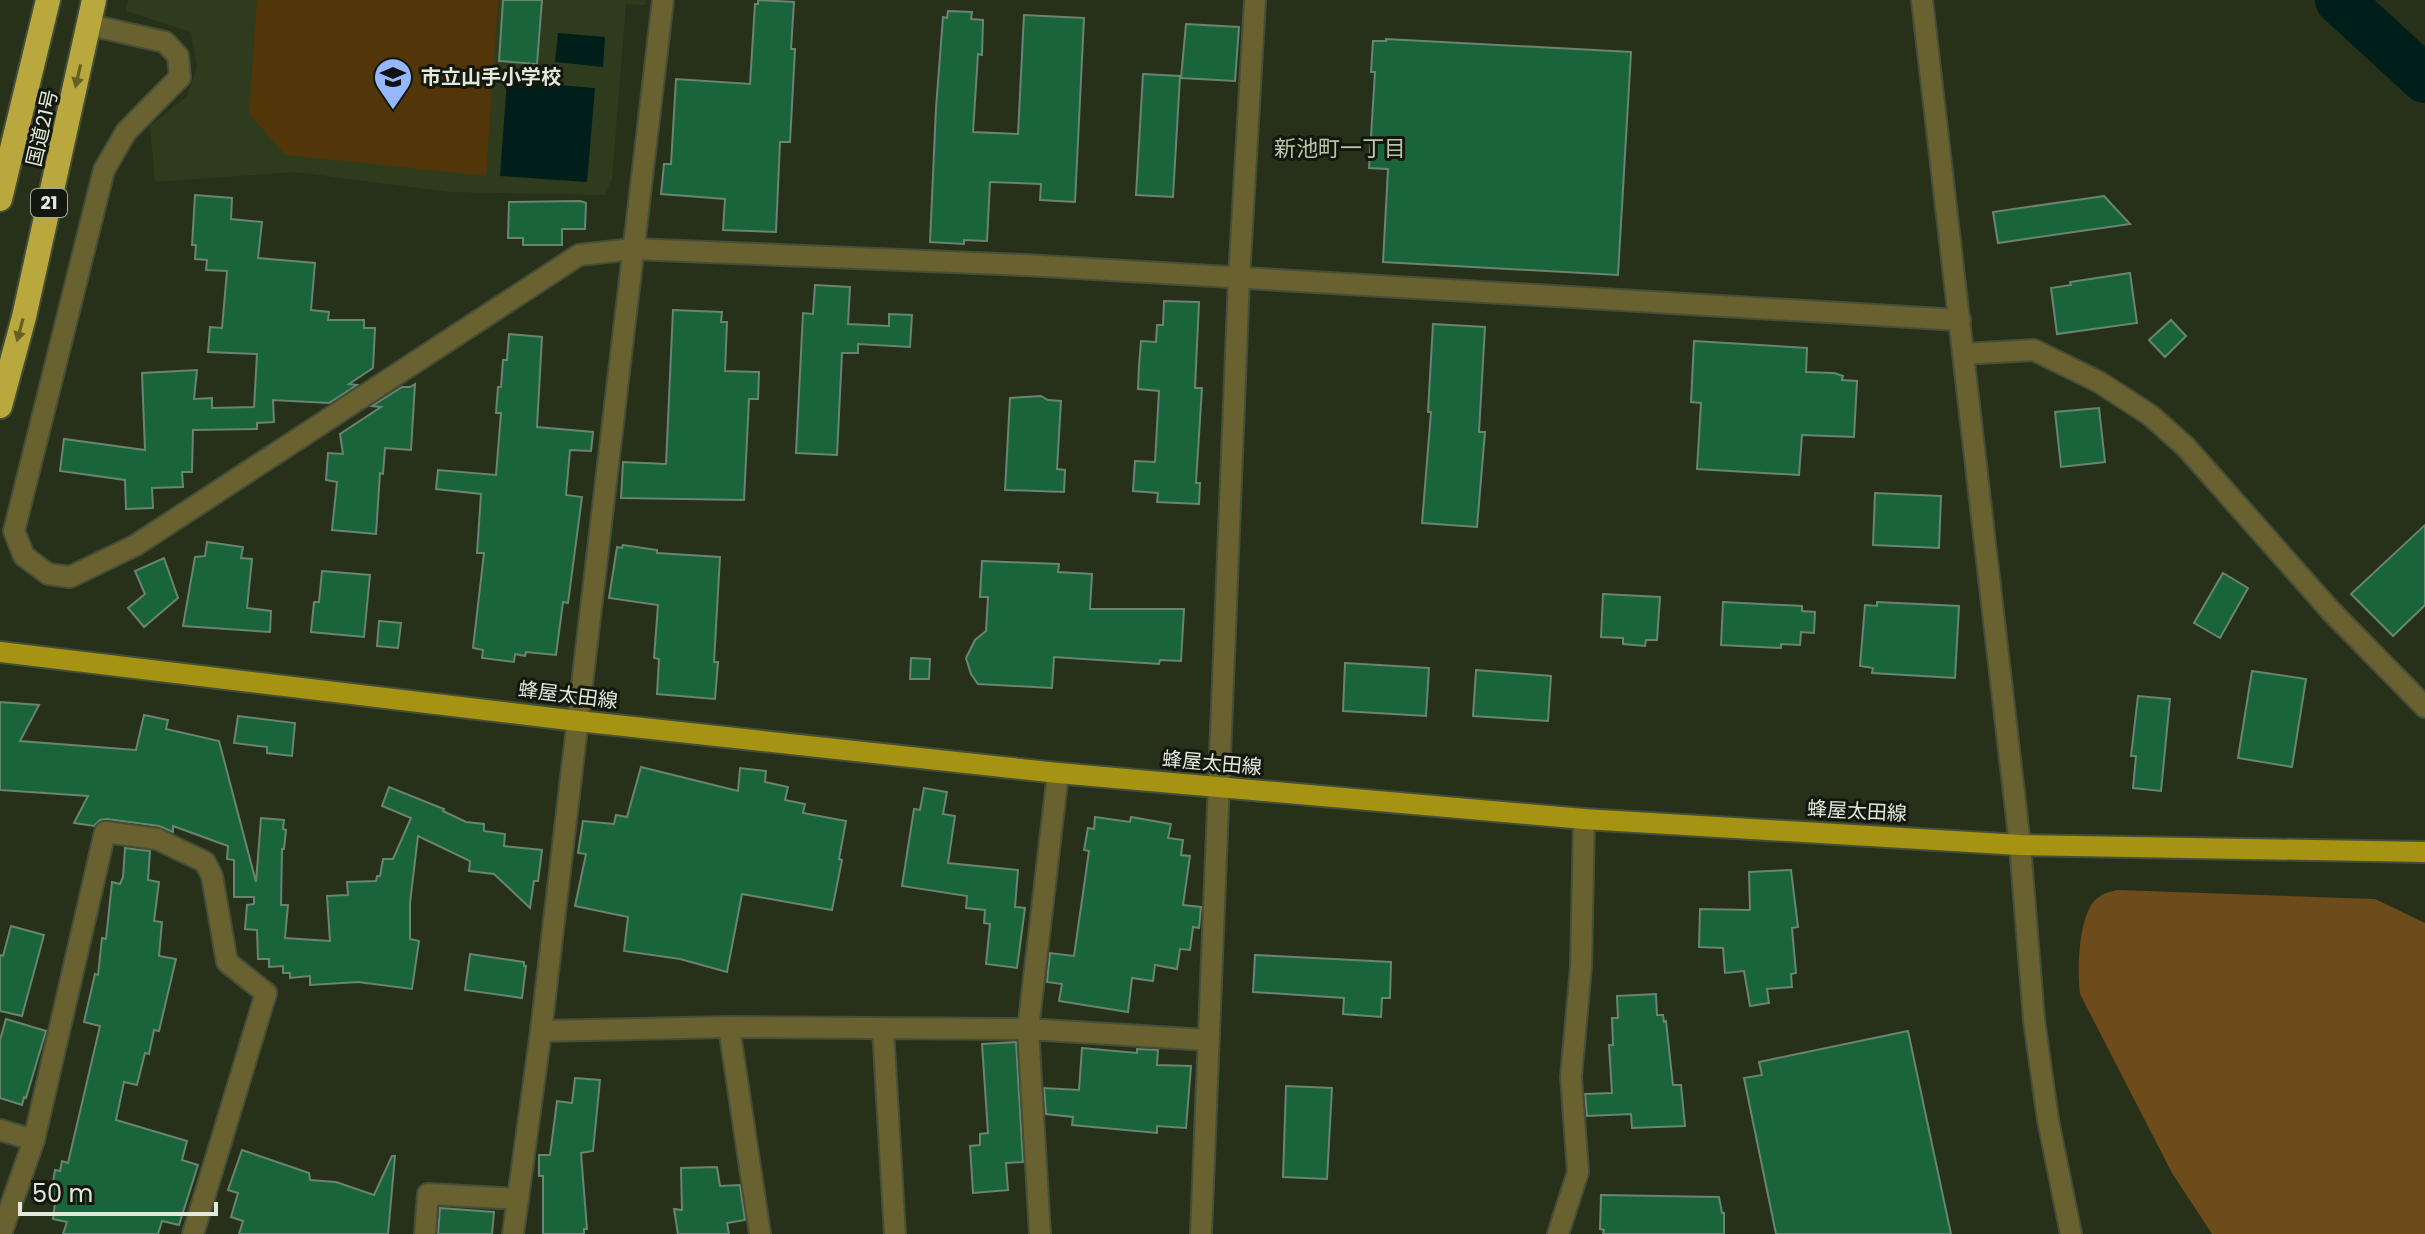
<svg xmlns="http://www.w3.org/2000/svg" width="2425" height="1234" font-family="Poppins,'Noto Sans JP',sans-serif">
<style>
.built{fill:#2f3b1d}
.green{fill:#523508}
.forest{fill:#6d4b1b}
.water{fill:#001e1a}
.lines{fill:none;stroke-linecap:round;stroke-linejoin:round}
.river{stroke:#001e1a;stroke-width:48}
.building{fill:#1a643c;stroke:#698471;stroke-width:2}
.minor-casing{stroke:#454e38;stroke-width:24}
.major-casing{stroke:#454e38;stroke-width:24}
.highway-casing{stroke:#454e38;stroke-width:28}
.minor{stroke:#69612f;stroke-width:20}
.major{stroke:#a69311;stroke-width:20}
.highway{stroke:#b8a83d;stroke-width:24}
.oneway{fill:#666025}
.labels{text-anchor:middle;stroke-width:6;stroke-linejoin:round;paint-order:stroke}
.shield{fill:#13170d;stroke:#a4aa9c;stroke-width:2}
.shield-label{font-size:18px;font-weight:bold;fill:#e2e9da}
.poi-label{font-size:20px;font-weight:bold;fill:#e2e9da;stroke:#13170d;text-anchor:start}
.street-label{font-size:20px;fill:#e2e9da;stroke:#13170d}
.neighbourhood-label{font-size:22px;fill:#b9c6a9;stroke:#13170d}
</style>
<rect width="100%" height="100%" fill="#273119"/>
<path class="built" d="M128,0H645V5L626,4L612,179L605,195L449,192L295,172L155,182L150,126L187,96L197,67L191,32L126,11Z"/>
<path class="green" d="M257,0H498L486,176L286,155L249,114Z"/>
<path class="forest" d="M2117,890L2375,899L2425,923V1234H2212L2172,1173L2080,994C2077,971 2078,910 2099,897C2103,893 2111,892 2117,890Z"/>
<g class="water">
<path d="M558,33L605,37L603,67L555,62Z"/>
<path d="M507,81L595,88L587,182L500,176Z"/>
</g>
<g class="lines">
<path class="river" d="M2339,0L2425,79"/>
</g>
<g class="building">
<path d="M503,0H542L537,64L499,61Z"/>
<path d="M758,0L794,2L791,49H795L790,142H780L776,232L723,230L725,199L661,194L664,164H671L676,79L750,84L755,4H758Z"/>
<path d="M948,11L972,12L971,19L983,20L982,55L978,54L973,132L1018,134L1024,15L1084,18L1075,202L1040,200L1041,184L990,182L987,241L964,240V244L930,242L936,108L943,17L947,18Z"/>
<path d="M1186,24L1239,27L1235,81L1181,78Z"/>
<path d="M1386,39L1631,52L1618,275L1383,262L1388,169L1369,168L1375,72H1371L1373,41H1386Z"/>
<path d="M1143,74L1180,76L1173,197L1136,195Z"/>
<path d="M195,195L232,198L231,219L262,222L258,258L315,263L311,310L329,312L328,320H364V328H375L373,368L349,384L357,385L329,403L273,400L274,422L257,423V429L193,430L192,472H182L183,487L152,488L153,508L126,509L125,480L60,471L64,439L145,450L142,373L197,370L194,399L212,398V408L254,407L257,354L208,352L210,327L222,328L227,271L206,270L207,260L195,259L196,245H192Z"/>
<path d="M2104,196L2130,224L1998,243L1993,212Z"/>
<path d="M580,201L586,203L585,229H562V245H523V238H508L509,202Z"/>
<path d="M2130,273L2137,323L2057,334L2051,288L2071,285L2070,282Z"/>
<path d="M815,285L850,287L848,324L889,326V314L912,315L910,347L858,344V353H842L837,455L796,453L803,313L813,314Z"/>
<path d="M1164,301L1199,302L1195,388H1202L1196,483H1200L1199,504L1157,502L1158,493L1133,491L1135,461L1155,462L1159,391L1138,389L1139,366L1141,341L1156,342L1157,325H1163Z"/>
<path d="M673,310L722,312L721,322H727L725,371L759,372L758,399H749L744,500L621,498L623,462L666,464Z"/>
<path d="M2171,320L2186,336L2165,357L2149,340Z"/>
<path d="M1433,324L1485,327L1479,432H1485L1477,527L1422,523L1431,412H1428Z"/>
<path d="M509,334L542,337L537,427L593,432L591,451L570,450L566,495L582,497L568,603L563,602L556,655L526,652L525,656L515,654L514,662L482,658L483,650L473,648L484,553H477L481,494L436,489L438,470L496,475L501,413H496L498,387H501L503,360H507Z"/>
<path d="M1694,341L1807,348L1806,372L1834,373L1843,376L1842,380L1857,381L1854,437L1802,435L1799,475L1697,469L1701,403L1691,402Z"/>
<path d="M415,384L411,450L385,448L383,474L380,473L376,534L332,530L337,482L326,480L328,453L343,454L340,434L381,407L372,406L402,387H410Z"/>
<path d="M1041,396L1048,400L1061,401L1057,469L1065,470L1064,492L1005,490L1010,398Z"/>
<path d="M2099,408L2105,462L2061,467L2055,412Z"/>
<path d="M1875,493L1941,496L1939,548L1873,545Z"/>
<path d="M2425,525V605L2393,636L2351,594Z"/>
<path d="M207,542L243,547L241,558L252,559L247,608L271,611L270,632L183,626L195,557L205,556Z"/>
<path d="M623,545L657,550V553L720,557L714,662H718L715,699L657,694L659,659L654,658L658,605L609,598L617,547L622,548Z"/>
<path d="M164,558L178,598L144,627L128,608L145,594L135,571Z"/>
<path d="M982,561L1059,564L1058,572L1092,574L1090,609H1184L1181,661L1160,660L1159,664L1054,657L1052,688L978,684L971,674L966,658L975,640L986,631L988,597H980Z"/>
<path d="M322,571L370,575L364,637L311,632L314,602H319Z"/>
<path d="M2223,573L2248,588L2220,638L2194,623Z"/>
<path d="M1603,594L1660,597L1657,640H1646L1645,646L1623,644V638L1601,637Z"/>
<path d="M1723,602L1802,606V611L1815,612L1814,633L1801,632L1800,645L1781,644V648L1721,645Z"/>
<path d="M1877,602L1959,606L1955,678L1872,673L1873,668L1860,666L1865,605L1877,606Z"/>
<path d="M379,621L401,623L398,648L377,646Z"/>
<path d="M911,658L930,659L929,679H910Z"/>
<path d="M1345,663L1429,668L1426,716L1343,711Z"/>
<path d="M1476,670L1551,676L1548,721L1473,716Z"/>
<path d="M2252,671L2306,679L2292,767L2238,758Z"/>
<path d="M2138,696L2170,699L2161,791L2133,788L2136,756H2131Z"/>
<path d="M0,702L39,705L20,741L136,750L144,715L168,720L166,729L219,741L256,882L261,818L284,820L283,829L286,830L284,849H282L281,905H288L285,938L330,941L327,896L348,895L347,882L376,881L377,876H380L383,859H393L411,818L382,806L389,787L444,809L443,811L466,822L484,824V831L505,834L504,846L542,850L538,881H534L530,908L494,874L469,871L470,861L418,836L410,903V939L419,941L412,989L358,982L310,985V976L290,978V973H283V966L269,967V959H258L257,930L245,929L247,905L254,904V897H234V860L227,859L228,846L173,826V832L159,826L107,819L100,820L94,826L74,823L88,796L0,790Z"/>
<path d="M238,716L295,723L292,756L267,753V747L234,743Z"/>
<path d="M641,767L738,791L740,768L766,771L765,782L788,787L785,800L805,804L803,813L846,821L839,859L842,860L832,910L742,894L727,972L680,959L624,951L628,917L575,906L586,854L578,853L583,821L614,824L616,815L627,817Z"/>
<path d="M924,788L947,792L943,814L955,816L948,863L1018,870L1015,907L1025,908L1017,968L986,964L990,924L984,923L985,910L966,908L967,896L902,886L914,809L920,810Z"/>
<path d="M1095,817L1130,822L1131,817L1171,824L1168,838L1183,840L1181,855L1190,856L1183,905L1201,907L1199,928L1193,927L1190,950L1180,949L1177,969L1155,965L1153,981L1132,978L1128,1012L1059,1001L1062,984L1047,982L1050,953L1074,956L1089,851L1084,850L1088,828L1094,829Z"/>
<path d="M125,848L150,851L148,880L159,882L154,921L162,922L159,956L176,959L159,1031L154,1030L149,1054L145,1053L137,1085L124,1082L116,1120L187,1141L182,1160L198,1165L179,1225L162,1221L158,1234H63L67,1222L53,1219L55,1203L50,1202L55,1170L60,1171L62,1161L68,1163L100,1026L84,1022L95,974L98,975L102,938L106,939L112,882L120,884L123,877Z"/>
<path d="M1791,870L1798,927L1792,928L1796,973L1791,974L1792,987L1767,989L1769,1003L1750,1006L1744,971L1725,973L1723,948L1699,947L1700,909L1750,910L1749,872Z"/>
<path d="M11,926L44,935L22,1016L0,1011V955L3,956Z"/>
<path d="M470,954L524,962V966H526L522,998L465,990Z"/>
<path d="M1255,955L1391,962L1390,998H1382L1381,1017L1343,1014L1344,998L1253,992Z"/>
<path d="M1656,994L1657,1015H1663L1664,1022L1666,1021L1673,1085H1681L1685,1126L1632,1128L1631,1114L1587,1116L1585,1094L1612,1093L1609,1045H1613L1612,1018H1618L1617,996Z"/>
<path d="M6,1019L46,1031L26,1098L24,1097L22,1105L0,1098V1040Z"/>
<path d="M1908,1031L1951,1234H1776L1744,1078L1762,1075L1759,1062Z"/>
<path d="M1016,1042L1023,1162L1006,1163L1008,1190L973,1193L970,1146L980,1145V1134L988,1133L982,1044Z"/>
<path d="M1082,1048L1137,1053V1049L1158,1050L1157,1065L1191,1066L1186,1128L1157,1126V1133L1072,1125L1073,1117L1046,1114L1044,1088L1079,1090Z"/>
<path d="M575,1078L600,1080L593,1151L581,1153L587,1229H584V1234H543V1176H539V1155H550L557,1101L572,1103Z"/>
<path d="M1286,1086L1332,1088L1327,1179L1283,1177Z"/>
<path d="M242,1150L309,1173L310,1180L336,1182L374,1195L392,1156H395L388,1234H239L243,1221L231,1217L238,1193L228,1190Z"/>
<path d="M717,1167L720,1186L740,1185L745,1220L727,1223L729,1234H678L674,1209L682,1210L681,1168Z"/>
<path d="M1601,1195L1719,1197L1722,1213H1724V1234H1603L1604,1230L1600,1229Z"/>
<path d="M440,1208L494,1212L492,1234H438Z"/>
</g>
<g class="lines">
<defs>
<g id="minor">
<path d="M1922,0L2020,845L2034,1020L2048,1120L2071,1234"/>
<path d="M90,25L165,42L178,56L180,77L126,132L104,170L14,531L24,556L48,574L70,577L136,545L579,255L633,249L1025,265L1960,320"/>
<path d="M1964,354L2034,350L2099,382L2150,415L2186,447L2330,610L2425,707"/>
<path d="M729,1027L760,1234"/>
<path d="M883,1029L895,1234"/>
<path d="M541,1031L729,1027L1028,1029L1208,1040"/>
<path d="M0,1130L34,1140"/>
<path d="M1,1234L34,1140L105,832L157,839L205,862L212,876L227,962L266,993L193,1234"/>
<path d="M425,1234L428,1194L518,1199"/>
<path d="M513,1234L541,1031L663,0"/>
<path d="M1040,1234L1028,1029L1058,773"/>
<path d="M1201,1234L1239,278L1255,0"/>
<path d="M1558,1234L1578,1172L1571,1077L1581,967L1584,819"/>
</g>
<path id="major" d="M0,652L578,721L1058,773L1584,819L2020,845L2425,852"/>
<g id="highway">
<path d="M0,199L48,0"/>
<path d="M0,406L24,317L94,0"/>
</g>
</defs>
<use href="#minor" class="minor-casing"/>
<use href="#major" class="major-casing"/>
<use href="#highway" class="highway-casing"/>
<use href="#minor" class="minor"/>
<use href="#major" class="major"/>
<use href="#highway" class="highway"/>
</g>
<defs><path id="oneway-solid" d="M-6-.8H1V-3.2L6.5 0L1 3.2V.8H-6Z" transform="scale(2)"/></defs>
<g class="oneway">
<use href="#oneway-solid" transform="translate(78 76) rotate(103)"/>
<use href="#oneway-solid" transform="translate(20 330) rotate(105)"/>
</g>
<defs>
<symbol id="school-pin" viewBox="-11 -11 22 30"><path d="M0 17L-7.5 6A9.5 9.5 0 1 1 7.5 6Z" fill="#94b7fd" stroke="#13170d"/><path d="M0-5L7-2L0 1L-7-2ZM-4 1L0 2.5L4 1V4Q0 6-4 4Z" fill="#111"/></symbol>
</defs>
<g fill-rule="evenodd">
<use href="#school-pin" x="371" y="55" width="44" height="60"/>
</g>
<g class="labels">
<rect class="shield" x="31" y="189" width="36" height="28" rx="6"/>
<g class="shield-label">
<text x="49" y="209">21</text>
</g>
<g class="poi-label">
<text x="421" y="84">市立山手小学校</text>
</g>
<g class="street-label">
<text transform="translate(42 128) rotate(-77)" y="7">国道21号</text>
<text transform="translate(568 695) rotate(7)" y="7">蜂屋太田線</text>
<text transform="translate(1212 763) rotate(5)" y="7">蜂屋太田線</text>
<text transform="translate(1857 811) rotate(3)" y="7">蜂屋太田線</text>
</g>
<g class="neighbourhood-label">
<text x="1340" y="156">新池町一丁目</text>
</g>
</g>
<path d="M20 1202v12h196v-12" fill="none" stroke="#e2e9da" stroke-width="4"/>
<text x="32" y="1202" font-size="24" fill="#e2e9da" stroke="#13170d" stroke-width="6" paint-order="stroke">50 m</text>
</svg>
